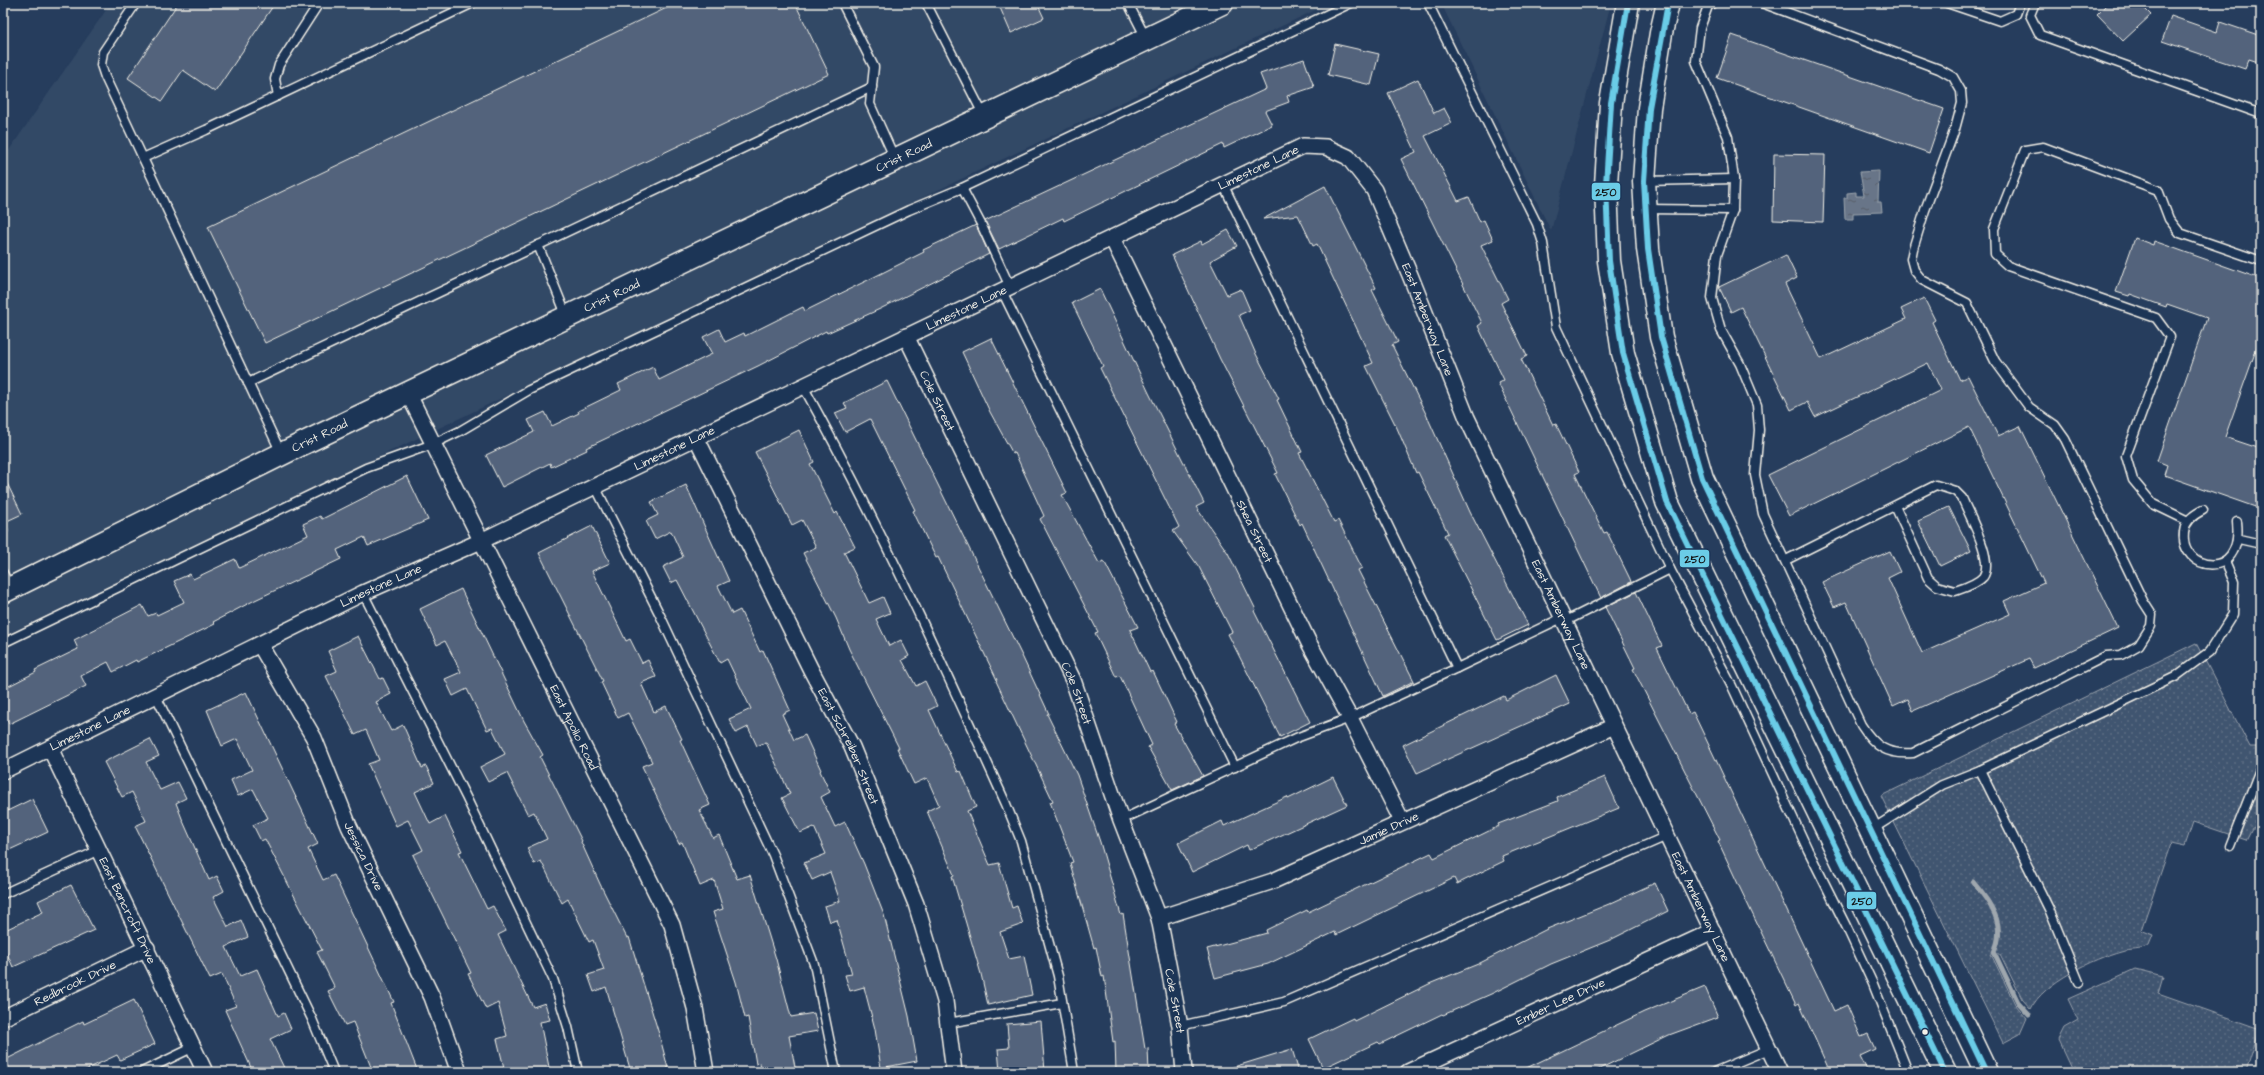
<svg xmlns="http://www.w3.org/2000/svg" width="2264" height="1075" font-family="'Architects Daughter',sans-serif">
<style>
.built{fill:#334966}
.green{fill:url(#green-dots);stroke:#9aa2ac}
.water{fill:url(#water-ripples);stroke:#9fa7ae}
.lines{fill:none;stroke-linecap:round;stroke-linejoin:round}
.stream{stroke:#9fa7ae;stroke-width:5}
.building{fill:#52647b;stroke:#f4f1e8}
.lane-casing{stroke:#f4f1e8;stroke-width:11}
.street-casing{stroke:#f4f1e8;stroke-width:18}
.secondary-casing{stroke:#f4f1e8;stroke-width:25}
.primary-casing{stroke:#f4f1e8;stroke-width:25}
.lane{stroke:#1d3557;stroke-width:8}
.street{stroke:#1d3557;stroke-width:15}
.secondary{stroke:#1d3557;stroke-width:22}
.primary{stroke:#1d3557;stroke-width:22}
.bus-1-casing{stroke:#1d3557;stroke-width:9}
.bus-1{stroke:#6bcce7;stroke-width:6}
.bus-dot{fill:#f4f1e8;stroke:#1d3557;stroke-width:1.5}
.labels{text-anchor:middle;stroke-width:4;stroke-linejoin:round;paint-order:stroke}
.street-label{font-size:12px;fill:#f4f1e8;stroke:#1d3557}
.line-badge{stroke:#1d3557;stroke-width:1.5}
.pale-badge-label{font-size:11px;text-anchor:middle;font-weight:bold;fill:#111}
</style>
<defs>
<pattern id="green-dots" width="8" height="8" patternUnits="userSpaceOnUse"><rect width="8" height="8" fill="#40546f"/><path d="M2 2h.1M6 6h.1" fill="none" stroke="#5c6d84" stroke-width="1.8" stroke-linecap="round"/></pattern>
<pattern id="water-ripples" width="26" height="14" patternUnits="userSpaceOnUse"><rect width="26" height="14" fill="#677588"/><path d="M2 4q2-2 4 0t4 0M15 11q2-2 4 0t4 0" fill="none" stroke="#585e67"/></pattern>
</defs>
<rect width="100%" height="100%" fill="#263d5d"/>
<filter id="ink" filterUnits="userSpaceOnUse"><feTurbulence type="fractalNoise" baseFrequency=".025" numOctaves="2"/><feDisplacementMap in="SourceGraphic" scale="8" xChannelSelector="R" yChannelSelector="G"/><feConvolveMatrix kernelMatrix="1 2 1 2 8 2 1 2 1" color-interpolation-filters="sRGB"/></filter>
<g filter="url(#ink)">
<g class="built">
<path d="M111,3H1330L3,636V159Z"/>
<path d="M1441,3H1611L1551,231Z"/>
</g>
<g class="green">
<path d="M2261,193V236C2250,223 2256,208 2261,193Z"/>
<path d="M2196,643L2250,747H2261V809L2254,828H2252L2246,840L2193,822L2185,846L2171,843L2141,930L2153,935L2149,945C2140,950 2131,948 2122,951C2096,958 2042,983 2031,1009L2022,999L2000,954H1991L2015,1004L2027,1018L2020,1034L2003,1043L1881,796Z"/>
<path d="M2135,969L2163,976L2158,993L2260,1029L2246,1072H2221L2218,1066L2206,1072H2073L2058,1040L2064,1028L2078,1020L2068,999Z"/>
</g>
<path class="water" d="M1879,171L1878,202H1881L1882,212L1853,213V219H1845L1844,198H1847V193L1856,192V196H1864L1860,172Z"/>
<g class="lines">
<path class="stream" d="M1973,882C1990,902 2007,925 1994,952L2018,1002L2029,1014"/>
</g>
<g class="building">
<path d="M178,3H275L215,92L183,70L162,101L128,78Z"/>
<path d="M677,3H795L829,74L265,343L208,227Z"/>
<path d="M998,3H1037L1044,18L1011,33Z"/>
<path d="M2108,3H2139L2151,15L2123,41L2097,14Z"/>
<path d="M2171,16L2217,32L2220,22L2261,36V63L2249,59L2245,69L2162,41Z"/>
<path d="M1732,35L1944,109L1929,153L1717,78Z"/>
<path d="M1335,44L1379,54L1371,85L1328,75Z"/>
<path d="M1304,59L1314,87L1287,96L1289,102L1265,111L1272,125L1224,148L1223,144L1064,221L1063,218L999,249L985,221L1266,89L1260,74Z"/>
<path d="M1418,79L1434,113L1444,108L1452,123L1425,136L1458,201L1469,197L1480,222L1484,220L1493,240L1481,245L1508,299L1501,303L1527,356L1521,359L1553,425L1556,424L1579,472L1575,474L1604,533L1607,532L1630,579L1631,582L1601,598L1498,383L1504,380L1478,326L1482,323L1401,159L1416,152L1388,93Z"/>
<path d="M1774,154L1825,155L1823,222L1773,220Z"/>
<path d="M1325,186L1376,288L1372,290L1398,342L1392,345L1426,414L1470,512L1528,625L1497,640L1444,535L1448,533L1418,472L1416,473L1397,428L1366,366L1373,363L1317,244L1313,246L1298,215L1263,219Z"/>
<path d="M976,225L989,254L880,309L827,333L826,331L758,366L586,448L587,450L551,467L550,463L502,487L486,455L534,432L528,420L545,412L552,426L579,413L578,411L621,390L618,384L653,367L659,380L712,354L703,337L719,329L725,342L744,333L745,336L803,307L805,311L866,281L924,252L923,250Z"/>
<path d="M1228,230L1237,246L1210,261L1227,295L1241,289L1250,310L1239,315L1255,352L1279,399L1277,400L1302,452L1299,453L1334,522L1338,520L1362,568L1358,570L1414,681L1383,696L1302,523L1300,525L1275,474L1278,473L1220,359L1172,255L1201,241L1202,244Z"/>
<path d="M2135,238L2153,245L2154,241L2261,279V336L2225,437L2261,449V509L2164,475L2167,465L2157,461L2207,318L2167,304L2166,307L2130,294L2129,296L2116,292Z"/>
<path d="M1786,255L1797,278L1785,284L1821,359L1906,319L1901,309L1924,298L1935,320L1932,322L1960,380L1968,376L1998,436L2020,426L2118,628L2034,668L2029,659L1913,711L1908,699L1893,706L1846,602L1834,607L1822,582L1890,551L1900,572L1888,578L1922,653L2010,614L2004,601L2044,583L1969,427L1789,516L1768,475L1941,390L1928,363L1815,417L1807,402L1791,410L1741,307L1731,312L1719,287Z"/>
<path d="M1100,289L1149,393L1204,503L1196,507L1228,553L1256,610L1254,611L1310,722L1280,737L1228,634L1232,632L1199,567L1173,531L1179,527L1100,368L1103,366L1072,303Z"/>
<path d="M991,338L1067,493L1062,495L1099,563L1104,561L1138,627L1130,630L1150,672L1153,671L1177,722L1174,724L1203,776L1172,790L1148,747L1152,745L1120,676L1116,677L1095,633L1098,632L1040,519L1044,516L1015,453L1013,454L990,412L962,352Z"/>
<path d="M887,381L1023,658L1049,714H1047L1077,775L1100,842L1121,915L1123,914L1145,1049L1148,1048L1149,1072H1116L1115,1041L1113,1042L1104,976L1102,977L1096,947L1094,948L1070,863L1073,862L1050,802L1053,801L996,681L997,680L938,557L936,558L913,511L915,510L870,419L845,432L835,413L847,408L844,403Z"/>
<path d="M799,430L814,462L810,464L835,514L837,512L855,547L844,552L869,603L883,597L890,613L876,619L889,646L901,640L909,656L902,660L916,686L925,681L937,706L929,710L958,772L961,771L976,807L967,811L990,865L999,863L1012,908L1017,906L1023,924L1000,932L1009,959L1024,956L1032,995L988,1005L981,974L952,876L954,875L927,811L939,805L927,778L914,784L897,748H899L849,649L836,618L803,553L816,547L802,520L792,525L755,452Z"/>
<path d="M3,475L22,514L7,521L3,513Z"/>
<path d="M407,476L428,520L368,546L364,537L337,550L341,559L255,600L213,622L215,624L137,662L136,660L113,672L108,662L81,676L86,686L9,724L3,712V689L36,672L35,670L78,649L74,640L142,605L148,616L156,613L157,615L184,602L174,581L190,574L193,579L235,559L239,568L308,535L303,524L320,516L322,519Z"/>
<path d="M686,485L729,581L718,586L732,614L740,610L760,652L763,650L790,710L782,714L794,740L805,735L821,770L820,771L830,792L821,797L835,827L845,822L864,864L884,915L909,1016L917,1061L881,1068L875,1029L864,987L850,991L845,975L852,974L837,920L830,922L825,906L840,901L830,872L812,880L804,863L826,854L814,827L800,833L782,798L790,794L766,742L757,746L748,727L736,733L729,719L751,709L727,659L720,663L677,580L671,583L663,567L683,557L671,531L655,539L646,521L658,515L651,502Z"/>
<path d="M1949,507L1971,551L1940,566L1918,521Z"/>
<path d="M592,526L610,563L592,571L626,641L630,639L642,663L648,660L656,677L641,683L654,712L666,706L682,739L680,740L710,805L699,810L713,838L719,835L737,879L750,875L776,959L791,1017L814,1013L818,1031L789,1036L796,1072H761L760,1063L756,1064L748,1017L745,1018L736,982L713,912L723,909L714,880L700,886L682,842L679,844L642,766L652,762L628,713L618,718L601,682L603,681L539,553Z"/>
<path d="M461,589L524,721L543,755L540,757L582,841L581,842L600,884L627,938L629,937L659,1034L669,1072H631L606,987L594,992L588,975L604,970L593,940L589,942L568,899L562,903L541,861L534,864L527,848L547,839L534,812L528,815L507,773L488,782L480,767L505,754L492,728L487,730L467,689L453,696L445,679L461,672L445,641L437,645L420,609Z"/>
<path d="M1636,592L1662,646L1657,648L1689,714L1693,712L1716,760L1834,1011L1847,1005L1861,1037L1868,1034L1875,1049L1860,1056L1868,1072H1830L1799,1003L1796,1005L1739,886L1718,841L1720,840L1633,669L1635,668L1605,607Z"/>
<path d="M358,636L380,679L383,678L391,694L376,702L391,731L403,725L422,768L426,766L434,783L415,792L430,824L445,816L462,851L459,852L487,909L493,906L506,931L498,935L533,1007L545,1003L550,1020L540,1022L550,1072H505L497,1039L507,1036L498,1003L486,1009L468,974L471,973L413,855L423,850L408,820L396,826L368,764L379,760L366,730L355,735L326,676L337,671L328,651Z"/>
<path d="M1556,675L1570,704L1417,773L1403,745L1504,696L1506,700Z"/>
<path d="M246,692L318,844L308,849L323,880L334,875L394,1002L391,1003L418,1072H373L353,1022L345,1025L328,991L335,988L317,952L322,950L265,839L261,841L253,825L268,818L253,789L238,796L231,780L252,770L237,739L222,746L207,710Z"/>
<path d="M150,739L159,756L146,762L160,790L178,782L186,798L176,803L183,821L209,880L217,876L224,891L213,897L228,927L241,920L248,937L226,947L240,976L257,969L278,1016L284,1013L291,1029L270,1039L286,1072H253L225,1010L236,1006L222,974L210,979L135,826L146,821L132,792L122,797L104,762Z"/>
<path d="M1333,777L1347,805L1249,850L1247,845L1192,872L1178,843L1222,821L1224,826L1287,797L1288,799Z"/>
<path d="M1605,777L1619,808L1502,856L1504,861L1457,884L1454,878L1336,935L1335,932L1268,964L1215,978L1207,949L1267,933L1266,930L1307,910L1308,912L1431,853L1434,858L1499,826L1498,824L1558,801L1557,797Z"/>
<path d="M32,799L48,832L3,853V813Z"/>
<path d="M1655,883L1668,911L1610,940L1551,964L1491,994L1443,1015L1442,1014L1380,1044L1378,1042L1323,1068L1309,1039L1353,1018L1354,1021L1429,984L1478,964L1547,929L1609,904Z"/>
<path d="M71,885L94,930L13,967L3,945V931L43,912L38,901Z"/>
<path d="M1705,987L1718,1017L1669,1035L1593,1072H1518L1644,1012Z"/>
<path d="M134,1000L155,1044L120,1060L117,1055L81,1072H10L5,1060L83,1021L84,1024Z"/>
<path d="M1041,1021L1045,1072H1000L998,1049L1009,1048L1007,1024Z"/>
<path d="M1292,1049L1299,1072H1228L1227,1069Z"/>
</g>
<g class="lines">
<defs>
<g id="lane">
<path d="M136,3L103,52L101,65L105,77L281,453"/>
<path d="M842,3L874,67L870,104L895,159"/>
<path d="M926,3L984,116"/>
<path d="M1128,3L1146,38"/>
<path d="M1428,3L1537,224L1543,243L1556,327L1670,569"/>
<path d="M1713,3L1708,6L1700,28L1696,61L1728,137L1734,179L1733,210L1717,255L1712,298L1721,330L1740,364L1757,405L1759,430L1755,475L1763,514L1861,725C1875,747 1887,755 1913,753L2106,656L2121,655L2139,645L2151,626L2152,615L2143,601L2065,439L2055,425L2029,407L1995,361L1967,303L1922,280L1914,270L1911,259L1913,249L1925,210L1955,129L1962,103L1961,91L1953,77L1939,69L1762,3"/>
<path d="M1947,3L2000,21L2016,14L2020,3"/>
<path d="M2035,3L2030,15L2040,35L2261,114"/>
<path d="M278,96L275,79L279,65L319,3"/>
<path d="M143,158L206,130L473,3"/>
<path d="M1645,181L1734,179"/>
<path d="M962,188L1351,3"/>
<path d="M1646,209L1733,210"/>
<path d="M538,245L567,317"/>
<path d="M1002,291L1235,767"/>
<path d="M248,383L872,87"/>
<path d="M803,386C878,521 942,663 1006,804L1021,841L1058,976L1074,1072"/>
<path d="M595,486L659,613L773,855L814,964L836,1072"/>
<path d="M2203,510C2193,515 2185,521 2184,532C2179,571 2244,583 2237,522"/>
<path d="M2188,521L2153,504L2133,480L2126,456L2170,337L2156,318L2008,266L1995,254L1994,229L2025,150L2043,147L2158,190L2169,219L2180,233L2261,261"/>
<path d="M3,530V531"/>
<path d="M2239,539L2261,544"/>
<path d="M1786,560L1936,485L1955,491L1962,498C1969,515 1995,561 1983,577C1977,584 1964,588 1955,591L1937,586L1928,578L1895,506"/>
<path d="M3,573L10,588"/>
<path d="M363,593L466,797L553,979L568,1027L578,1072"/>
<path d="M1564,622L1670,569L1731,684L1808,850L1847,928L1873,984L1908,1072"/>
<path d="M3,643L366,468L433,444L460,431L529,390L909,210L962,188L981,224L1010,287"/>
<path d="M1457,668L1562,618"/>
<path d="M156,696L312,1019L334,1072"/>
<path d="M1980,770L2175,677L2209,652L2233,614L2234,582L2225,561"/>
<path d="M1121,820L1296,738L1350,718L1457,668L1224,186"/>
<path d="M1871,830L1942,785L1980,770L2049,909L2079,982"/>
<path d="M2230,846L2261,767"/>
<path d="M3,894L99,850"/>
<path d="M948,1023L1062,1003"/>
<path d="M1180,1026L1284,1002L1667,836"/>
<path d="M142,1072L194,1047"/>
<path d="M1714,1072L1769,1049"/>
</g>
<g id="street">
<path id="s1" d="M1112,238L1309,643L1350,718L1402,821"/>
<path id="s2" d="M906,336L1073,680L1121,820L1159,918L1180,1026L1184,1072"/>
<path id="s3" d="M409,395L672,925L695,1008L706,1072"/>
<path id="s4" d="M696,437L811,670L852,747L916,904L945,1001L954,1072"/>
<path id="s5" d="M260,645L314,738L349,826L432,997L459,1072"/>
<path id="s6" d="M50,748L205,1072"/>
<path id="s7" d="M3,771L363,593L481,541L1303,146L1326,147L1348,157L1374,190L1410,275L1467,418L1780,1072"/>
<path id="s8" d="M1159,918L1273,881L1614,726"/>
<path id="s9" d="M3,1018L147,948"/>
<path id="s10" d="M1408,1072L1713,931"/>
</g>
<g id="secondary">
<path id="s11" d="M3,592L302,444L1222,3"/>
</g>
<g id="primary">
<path d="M1628,3L1611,103L1606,185L1609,261L1623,353L1667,502L1945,1072"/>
<path d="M1668,3L1661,33L1649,108L1644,181L1648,249L1661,337L1702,478L1986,1072"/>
</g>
</defs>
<use href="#lane" class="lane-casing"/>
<use href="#street" class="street-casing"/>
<use href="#secondary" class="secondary-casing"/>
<use href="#primary" class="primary-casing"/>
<use href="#lane" class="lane"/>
<use href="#street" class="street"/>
<use href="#secondary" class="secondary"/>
<use href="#primary" class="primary"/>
<defs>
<g id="bus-1">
<path d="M1628,3L1611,103L1606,185L1609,261L1623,353L1667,502L1945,1072"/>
<path d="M1668,3L1649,108L1644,181L1648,249L1661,337L1702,478L1986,1072"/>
</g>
</defs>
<use href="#bus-1" class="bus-1-casing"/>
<use href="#bus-1" class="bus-1"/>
</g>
</g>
<circle class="bus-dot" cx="1925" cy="1032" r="3.5"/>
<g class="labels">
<g class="street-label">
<text dy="4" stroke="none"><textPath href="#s11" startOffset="1001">Crist Road</textPath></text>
<text dy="4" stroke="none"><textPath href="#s7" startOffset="1393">Limestone Lane</textPath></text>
<text dy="4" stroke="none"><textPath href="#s11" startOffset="677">Crist Road</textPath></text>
<text dy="4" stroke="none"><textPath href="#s7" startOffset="1069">Limestone Lane</textPath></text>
<text dy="4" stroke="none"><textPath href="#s7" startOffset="1672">East Amberway Lane</textPath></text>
<text dy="4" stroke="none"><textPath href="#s2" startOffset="72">Cole Street</textPath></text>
<text dy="4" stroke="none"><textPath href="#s11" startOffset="353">Crist Road</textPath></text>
<text dy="4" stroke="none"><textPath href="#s7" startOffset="745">Limestone Lane</textPath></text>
<text dy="4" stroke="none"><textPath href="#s1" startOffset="326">Shea Street</textPath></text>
<text dy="4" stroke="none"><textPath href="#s7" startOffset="421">Limestone Lane</textPath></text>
<text dy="4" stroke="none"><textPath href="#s7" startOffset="1996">East Amberway Lane</textPath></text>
<text dy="4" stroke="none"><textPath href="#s2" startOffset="396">Cole Street</textPath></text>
<text dy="4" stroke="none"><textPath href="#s3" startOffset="371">East Apollo Road</textPath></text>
<text dy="4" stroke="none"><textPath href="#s7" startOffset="97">Limestone Lane</textPath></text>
<text dy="4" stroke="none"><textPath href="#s4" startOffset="345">East Schreiber Street</textPath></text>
<text dy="4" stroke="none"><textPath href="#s8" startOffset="247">Jamie Drive</textPath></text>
<text dy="4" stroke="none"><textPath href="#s5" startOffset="236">Jessica Drive</textPath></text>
<text dy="4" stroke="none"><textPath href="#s7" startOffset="2320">East Amberway Lane</textPath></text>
<text dy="4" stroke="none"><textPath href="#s6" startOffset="180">East Bancroft Drive</textPath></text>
<text dy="4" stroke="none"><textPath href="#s9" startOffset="80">Redbrook Drive</textPath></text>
<text dy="4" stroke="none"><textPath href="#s2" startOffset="720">Cole Street</textPath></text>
<text dy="4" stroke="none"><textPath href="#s10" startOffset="168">Ember Lee Drive</textPath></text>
</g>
</g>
<g class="line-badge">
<rect x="1591" y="182" width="30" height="19" rx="4" fill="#6bcce7"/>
<rect x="1679" y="549" width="31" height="19" rx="4" fill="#6bcce7"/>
<rect x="1846" y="891" width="31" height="19" rx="4" fill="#6bcce7"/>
</g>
<g class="pale-badge-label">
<text x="1606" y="196">250</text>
<text x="1695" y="563">250</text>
<text x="1862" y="905">250</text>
</g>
<rect width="2264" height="1075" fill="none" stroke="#1d3557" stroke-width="16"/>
<rect x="8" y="8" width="2248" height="1059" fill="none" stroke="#f4f1e8" stroke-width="1.5" filter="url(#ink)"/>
</svg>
